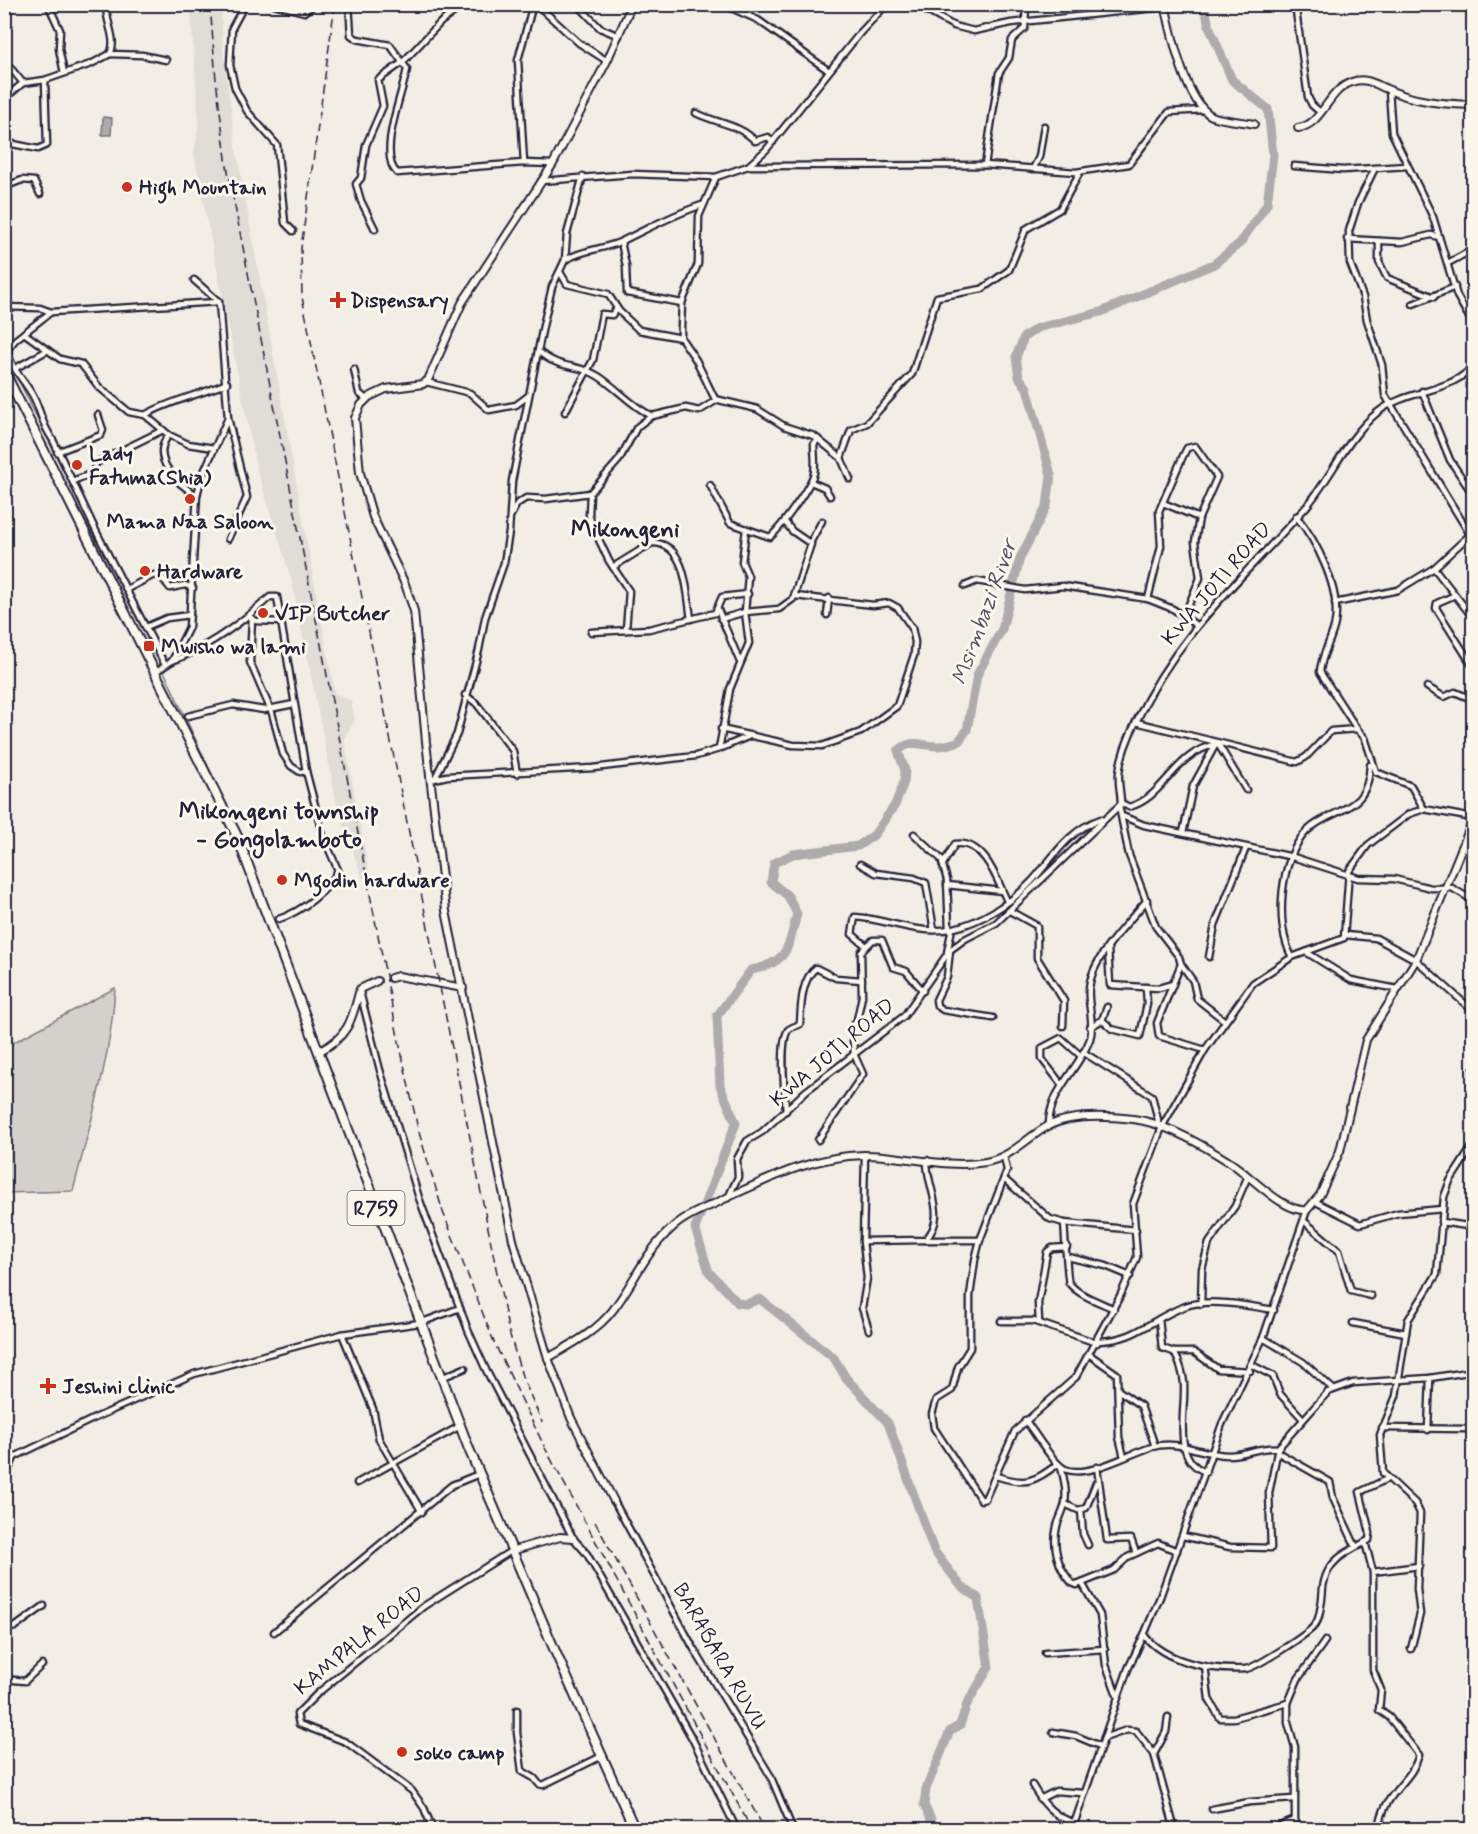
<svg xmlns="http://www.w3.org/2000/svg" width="1478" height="1834" font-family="Mynerve,sans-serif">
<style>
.built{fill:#e0dcd6}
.green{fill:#d4d1cc;stroke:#7b7a84;stroke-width:1.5}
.water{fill:#aeabad;stroke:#76747f;stroke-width:1.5}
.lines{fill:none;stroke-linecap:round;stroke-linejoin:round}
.stream{stroke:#76747f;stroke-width:1.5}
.river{stroke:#aeabad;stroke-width:9}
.minor-casing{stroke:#22223b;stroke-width:9}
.tertiary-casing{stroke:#22223b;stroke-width:10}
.primary-casing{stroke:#22223b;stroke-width:12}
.minor{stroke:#fbf7ec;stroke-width:4.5}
.tertiary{stroke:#fbf7ec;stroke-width:6}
.primary{stroke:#fbf7ec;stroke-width:8}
.rail{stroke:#22223b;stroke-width:1.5;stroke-dasharray:9 4.5;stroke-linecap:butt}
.poi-dot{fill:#c8321e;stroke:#fbf7ec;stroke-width:2}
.labels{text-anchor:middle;stroke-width:6;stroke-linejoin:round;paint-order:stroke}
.shield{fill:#fbf7ec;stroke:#636270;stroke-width:1.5}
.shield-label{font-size:20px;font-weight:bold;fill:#22223b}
.poi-label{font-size:21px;font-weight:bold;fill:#22223b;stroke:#fbf7ec;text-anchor:start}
.street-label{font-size:21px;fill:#22223b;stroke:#fbf7ec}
.water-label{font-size:22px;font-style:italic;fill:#535263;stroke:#fbf7ec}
.quarter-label{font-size:24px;font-weight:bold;fill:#22223b;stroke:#fbf7ec}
</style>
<rect width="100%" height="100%" fill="#f2eee5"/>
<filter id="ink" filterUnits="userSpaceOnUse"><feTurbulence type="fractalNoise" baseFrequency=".0167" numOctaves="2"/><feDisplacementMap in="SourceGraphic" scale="12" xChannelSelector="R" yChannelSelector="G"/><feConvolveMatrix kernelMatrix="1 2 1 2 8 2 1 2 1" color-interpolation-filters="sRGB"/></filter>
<g filter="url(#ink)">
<path class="built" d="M190,5H221L223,50L236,147L313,576L335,693L351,701L355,721L344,738L370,878L363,879L339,814L292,582L256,466L194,154L199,121Z"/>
<path class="green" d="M115,988C111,1057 90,1124 73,1191L5,1193V1047Z"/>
<path class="water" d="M103,117L112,118L111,135H102Z"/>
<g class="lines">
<g class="stream">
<path d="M4,353L8,360"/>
<path d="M15,373L82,508"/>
<path d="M142,624L232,818"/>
</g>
<path class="river" d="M936,1830L924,1805L926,1789L950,1731L960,1725L967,1704L989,1667L978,1598L961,1586L934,1551L888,1423L846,1378L834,1358L760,1299L746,1304L738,1303L709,1272L695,1228L736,1123L720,1086L717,1016L751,970C789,963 788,947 797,914L788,896L771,882L774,863L793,854L858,846L874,835L895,805L904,782L905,770L898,751C913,737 922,747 939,746C945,746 952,743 958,742L967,730L977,675L1002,629L1020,558L1047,506L1051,475L1027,388L1019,377L1016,357L1024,337L1037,328L1101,312L1214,264L1240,243L1267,204L1273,155L1268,109L1232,80L1209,26L1204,4"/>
<defs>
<g id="minor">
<path d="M48,4L60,30L59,49L64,73"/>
<path d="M106,4C105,22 118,39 110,54L142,55L166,60"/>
<path d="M245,4L232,28L230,65L235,88L247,111L277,145L285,223L293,231"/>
<path d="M273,4L304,12L315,4"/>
<path d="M349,4L351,35L357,39L390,45L407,69C403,92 377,155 397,173L524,163L553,164"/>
<path d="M536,4L579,43L607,61"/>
<path d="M577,4L600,28L619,36"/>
<path d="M660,4L668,7L691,4"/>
<path d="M722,4L758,20L829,71"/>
<path d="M914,4L954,26L974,31L1011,23L1165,7"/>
<path d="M1295,4L1308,97L1312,105L1320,112"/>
<path d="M1473,4L1471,38L1474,70"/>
<path d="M4,60L23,83"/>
<path d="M1389,90L1392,133L1433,217L1457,296L1474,326"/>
<path d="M4,99L23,83L45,80L91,64L110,54"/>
<path d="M696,113C716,123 741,125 755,141L768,137L773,142"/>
<path d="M4,150L13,144L38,149L47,145L45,80"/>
<path d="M524,163L518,60L533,4"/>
<path d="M985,165L999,73L1009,58L1012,40L1025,28L1026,4"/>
<path d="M748,166L985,165L1076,172L1129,164L1169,112L1204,110"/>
<path d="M1294,166L1343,170L1407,166"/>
<path d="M1375,168L1358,203L1349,231L1350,263L1363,297L1367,320L1382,365L1385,395L1474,541"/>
<path d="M1033,169L1039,157L1044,126"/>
<path d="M716,177L699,216L698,264L682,303L681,327V338L696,360L715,399L757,409L784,426L814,436L841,458L850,479"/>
<path d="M541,181L632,174L716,177L748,166L766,150L860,33L887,4"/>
<path d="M4,187L22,180L34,181L40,194"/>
<path d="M375,229L361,201L356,184L361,178L366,145L383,106L378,80L403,62L441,22L465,4"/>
<path d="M1347,239L1402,242L1431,235L1439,237"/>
<path d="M1379,241V262L1387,278L1434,297"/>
<path d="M621,242L626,266L627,293L682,303"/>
<path d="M565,260C583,249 603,250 622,241C649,228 674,214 702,205"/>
<path d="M1448,263L1474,249"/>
<path d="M560,272L567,284L608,294L619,311L639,330L681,338"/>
<path d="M194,280L219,302L228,418L247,497L228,539"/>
<path d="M1413,304L1455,287"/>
<path d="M4,307L40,308L51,312L219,302"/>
<path d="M51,312L15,340L8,349C9,368 26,381 34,398C42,414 41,423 53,440L94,527L165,665"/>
<path d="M24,333L60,359L81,364L99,387L129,412L145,415L169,435L188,444L214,448"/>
<path d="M538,351C561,371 578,363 598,376C617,388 631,406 652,416"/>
<path d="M16,368L48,350"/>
<path d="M354,369L359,393L366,399"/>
<path d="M426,382L470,393L489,410L516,405L528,396"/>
<path d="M1422,391L1450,460L1474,496"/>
<path d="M565,412L593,360L602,314L612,315L617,308"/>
<path d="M145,415C171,400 200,395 227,383"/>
<path d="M169,435C149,458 178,485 197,495"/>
<path d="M57,452L101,435L103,430L98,415"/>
<path d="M841,458L851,430L867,423L912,374L937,297L982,289L1009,270L1026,229L1060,209L1080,172"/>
<path d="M73,481L93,473L96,463L100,461L163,430"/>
<path d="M811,482L825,488L830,496"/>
<path d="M710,485L730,523L770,537C781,528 811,486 814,473C816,464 814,453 814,444L818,439"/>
<path d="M1163,503L1199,518"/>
<path d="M511,515L517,504L526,498L546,499L590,493"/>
<path d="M1296,516C1317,541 1341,590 1335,623C1332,640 1321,655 1320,672L1357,729"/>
<path d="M810,543L822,521"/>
<path d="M613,567L652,543C687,542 687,595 691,619"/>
<path d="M1434,568L1474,619"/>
<path d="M965,586L977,581L1025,590L1063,586L1148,599L1173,609L1196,625"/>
<path d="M127,589L154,575L161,577L170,588L185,585L193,588"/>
<path d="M1453,596L1437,603L1436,608L1474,668"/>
<path d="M1148,599L1161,546L1159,511L1183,456L1187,448L1195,446L1217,477L1199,518L1195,542L1200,578L1184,616"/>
<path d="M1335,603L1398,590L1434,568L1474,531"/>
<path d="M718,610L740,662"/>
<path d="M827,615L829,598"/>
<path d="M251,618L256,621L281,622"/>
<path d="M252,619L250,662L272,713L283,754L291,766L300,772L306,771"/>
<path d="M721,619L745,612L779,609L793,599L811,544L792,531L785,522"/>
<path d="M146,627L167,618L190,615"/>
<path d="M626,630L629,591L609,561L592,525L589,515L590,493L619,460L637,427L646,420L652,416L686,408L699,411L717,400"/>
<path d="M591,632L649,629L715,613L722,597L748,594"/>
<path d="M172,661C209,647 240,624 270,597H277L306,771L323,836L338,870C329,891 300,912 279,919"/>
<path d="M157,671L172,661L189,627L197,495L202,476L228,418"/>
<path d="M1427,687L1444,697L1455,692L1474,700"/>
<path d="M465,695L476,703L513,751L517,774"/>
<path d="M188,716L233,705L264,710L294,704"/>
<path d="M1136,722L1297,762L1306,757L1331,731L1357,729L1365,738L1376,772L1411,786L1424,809"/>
<path d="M721,729L793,745L822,746L861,732L897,706L914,655L915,642L912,628L898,608L889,603L873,605L795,596"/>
<path d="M1218,744L1246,790"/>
<path d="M719,749L752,735"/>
<path d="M435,778L457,734L479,650L485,618L504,563L509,532L512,481L543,326L552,287L565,260L567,234L583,176"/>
<path d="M434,779L447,776L593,768L696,756L719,749L730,689L749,643L745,612L748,576L742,562L746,529"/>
<path d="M1121,803L1129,807C1166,797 1173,753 1217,744"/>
<path d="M1119,806L1129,855L1156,927L1179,957L1181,964L1193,981L1197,999L1225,1021"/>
<path d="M1122,816L1144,825L1293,857L1358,878L1394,879L1431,888H1452L1474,901"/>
<path d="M1183,833L1193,786L1216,744"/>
<path d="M914,834L941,859L947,880L949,929"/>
<path d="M860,864L876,873L914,878L926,883L934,930"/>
<path d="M943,864L955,844C985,840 997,880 1007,901"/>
<path d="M947,885L1002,891"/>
<path d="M1010,911L1037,926V958L1064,1001L1063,1026"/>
<path d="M1345,935L1376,938L1416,960L1474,1012"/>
<path d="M865,945L852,934L855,917C887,919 917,935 950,929C980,923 1013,902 1033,880C1054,856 1069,830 1101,819"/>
<path d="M1108,948L1110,985L1159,988L1173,984"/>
<path d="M950,950L947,977L936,1000L937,1006L943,1010L993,1018"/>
<path d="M1306,952L1351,980L1397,989"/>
<path d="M947,953L952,928"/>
<path d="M1209,957L1215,925L1246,848"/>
<path d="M1292,957C1274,925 1280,857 1307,831C1333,806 1368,815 1370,765"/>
<path d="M1181,964L1157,1023L1159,1036L1205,1050"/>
<path d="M360,992L380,1070L419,1198L468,1330L486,1370L573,1538L587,1554L693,1740L737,1830"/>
<path d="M1102,1020L1112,1029L1140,1036L1147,1004L1146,987"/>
<path d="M1090,1027L1102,1020L1107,1007"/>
<path d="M1083,1052L1152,1096L1158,1120L1157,1124"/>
<path d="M1474,1069V1093"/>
<path d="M1062,1085L1042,1059V1048L1061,1038L1081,1056"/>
<path d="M786,1111C785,1094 779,1044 788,1030C791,1027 797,1026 800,1024C801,1007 801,979 816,968L836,978L862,980"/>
<path d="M1049,1125C1049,1090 1079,1070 1090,1039C1095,1024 1087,1003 1089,988C1092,957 1127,924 1147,900"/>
<path d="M818,1140L863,1074L854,1054L852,1028L857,1020L862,996L861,952L873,940H882L893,967L906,971L923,991"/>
<path d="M865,1155L863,1241L867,1278L862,1308L869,1330"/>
<path d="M1004,1157L1007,1170L980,1240L975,1260L970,1296V1348L958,1367L952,1390L936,1400L932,1414L934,1428L981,1500L985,1499L1015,1431L1076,1377L1121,1294L1137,1257L1133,1204L1162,1127L1205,1050L1253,983L1292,957L1344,938L1349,871L1368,845L1409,814L1424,809L1473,818"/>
<path d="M1004,1179L1050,1219L1064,1223L1136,1230"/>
<path d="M728,1198L738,1177L737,1159L747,1141L762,1132L806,1091L904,1016L950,950L965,939L996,923L1121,804C1121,794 1118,784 1119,773C1121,755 1128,738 1136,722C1178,632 1243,578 1307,506C1332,476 1347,437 1378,412C1406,389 1455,393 1474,364"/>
<path d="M1316,1202L1360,1224L1398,1213L1443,1209"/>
<path d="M1307,1210L1263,1338L1222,1424L1160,1597L1144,1635C1164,1662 1213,1671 1245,1669C1254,1669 1308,1634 1314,1626C1319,1621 1320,1612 1321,1605C1323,1597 1322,1589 1324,1582C1329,1558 1350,1551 1369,1540L1370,1533L1360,1492L1387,1479"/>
<path d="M1305,1222L1339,1251L1351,1291L1371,1296"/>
<path d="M1441,1222L1474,1227"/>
<path d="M1064,1223C1065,1233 1067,1280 1069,1283C1079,1296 1100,1302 1114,1309"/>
<path d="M925,1240H980"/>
<path d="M863,1241L925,1240C949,1216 926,1188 927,1160"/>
<path d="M1068,1257L1106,1266L1130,1276"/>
<path d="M1201,1304L1202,1269L1209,1243L1235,1206L1248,1176"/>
<path d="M1159,1319L1162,1348L1174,1352C1179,1361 1183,1373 1184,1383C1186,1412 1171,1460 1206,1472"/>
<path d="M1001,1321H1033L1097,1343"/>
<path d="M1039,1322L1038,1303L1047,1252L1052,1248L1067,1247"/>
<path d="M1353,1323L1406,1333"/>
<path d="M342,1334L373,1409L379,1439L422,1512"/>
<path d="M1263,1338L1303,1362L1333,1389"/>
<path d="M1098,1341C1139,1340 1151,1318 1186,1306C1209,1298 1251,1306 1274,1310"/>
<path d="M1175,1352H1194L1218,1369L1250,1371"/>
<path d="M1090,1355L1117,1374L1119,1437L1124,1457"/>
<path d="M1252,1365L1273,1376L1280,1394L1302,1418"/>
<path d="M441,1378L465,1368"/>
<path d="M1118,1390L1141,1406L1155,1446"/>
<path d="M1025,1420C1034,1431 1053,1464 1065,1469C1087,1479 1130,1453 1152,1447C1180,1439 1202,1455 1229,1455C1246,1455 1260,1446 1278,1448"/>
<path d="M1382,1428L1468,1429"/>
<path d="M1428,1430L1430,1378"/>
<path d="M1277,1452L1330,1482L1333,1498L1355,1545"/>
<path d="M4,1462L97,1417L194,1374L342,1334L420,1323L460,1308"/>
<path d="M1061,1467C1064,1479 1067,1491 1065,1504C1063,1512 1059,1519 1057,1526C1052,1547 1058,1568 1072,1583L1077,1585L1114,1570L1128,1557L1158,1543L1177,1551"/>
<path d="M1097,1467L1107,1540L1131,1539L1136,1553"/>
<path d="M996,1476C1027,1486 1033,1482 1058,1464"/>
<path d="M4,1479L14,1458"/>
<path d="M357,1483L460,1426"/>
<path d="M614,1501L694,1649L770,1775L793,1830"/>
<path d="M1065,1504L1078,1510L1086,1508L1096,1483"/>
<path d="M1081,1510L1083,1534L1088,1545"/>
<path d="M1183,1536L1230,1547L1271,1548L1269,1493L1278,1448L1328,1392L1353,1383L1430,1378L1474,1371"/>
<path d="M1365,1542L1373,1572V1670L1381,1690L1379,1710L1389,1717L1419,1755C1411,1784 1383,1791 1379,1830"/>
<path d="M1373,1572L1419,1566"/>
<path d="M1082,1583L1100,1615L1106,1665L1117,1695"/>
<path d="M4,1630L15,1627L44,1606"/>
<path d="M274,1632L452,1485L479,1474"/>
<path d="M1411,1649L1420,1614L1417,1589L1420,1513L1415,1503L1383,1473L1380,1435L1396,1396L1408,1320L1437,1274L1444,1197L1450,1181L1474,1144"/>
<path d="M1045,1653L1105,1649"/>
<path d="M1205,1666L1209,1699L1220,1718H1234L1288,1703"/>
<path d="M4,1679L25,1681L42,1665"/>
<path d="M517,1710V1733L522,1771L534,1778L539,1784L543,1785L602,1756"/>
<path d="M1168,1717L1166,1732L1154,1754L1175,1830"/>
<path d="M1053,1732L1076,1736L1100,1746"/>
<path d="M1104,1738L1127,1730L1136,1731L1154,1754"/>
<path d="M1032,1785C1043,1804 1054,1817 1075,1823"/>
<path d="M1040,1799L1056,1791L1083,1793"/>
<path d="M1212,1809L1250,1802L1294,1799"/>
<path d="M433,1830L424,1808L412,1791L346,1742L299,1724L297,1714L318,1693L424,1606L511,1551"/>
<path d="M1072,1830L1128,1669L1144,1635"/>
<path d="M1271,1830L1295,1820V1747L1288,1723V1703L1298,1679L1325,1641"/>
</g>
<g id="tertiary">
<path d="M1165,4C1171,32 1185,102 1212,116C1224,121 1242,121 1254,124"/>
<path d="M1298,128C1323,125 1327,90 1352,82C1365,77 1375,84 1387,89C1414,102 1445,104 1474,105"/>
<path d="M391,978L398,976L463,988"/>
<path d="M318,1052C348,1038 352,1020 360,989L377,981"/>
<path d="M548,1358C572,1344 596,1332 613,1310C633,1284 646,1251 671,1229C685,1215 705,1209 722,1200C768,1179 812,1156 864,1155C903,1155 946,1169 986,1162C1012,1157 1026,1138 1048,1126C1071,1114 1108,1116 1133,1119C1163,1122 1206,1147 1231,1163C1251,1176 1284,1213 1307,1210L1320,1195L1340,1151L1366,1040L1416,960L1474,818"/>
<path d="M614,1501L571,1418L548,1358L513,1240L446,911L426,742L414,611L405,584L373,517L360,473L355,418L361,405L369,397L386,389L423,384L428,380L462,303L553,164L607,61L632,4"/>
<path d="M511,1551L560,1537L573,1538"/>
</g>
<path id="primary" d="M4,371L237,836L469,1449L555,1651L635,1830"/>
</defs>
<use href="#minor" class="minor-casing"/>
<use href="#tertiary" class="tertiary-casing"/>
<use href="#primary" class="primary-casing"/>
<use href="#minor" class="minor"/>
<use href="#tertiary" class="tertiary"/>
<use href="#primary" class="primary"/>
<g class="rail">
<path d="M210,4L216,80L227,166L398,1037L418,1129L443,1212L494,1342L545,1448L752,1830"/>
<path d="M335,4L301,248L302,297L508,1328L522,1376L542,1422"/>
<path d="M595,1522L765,1830"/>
</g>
</g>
</g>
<g class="poi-dot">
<circle cx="127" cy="187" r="6"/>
<path d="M335 291h6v6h6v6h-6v6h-6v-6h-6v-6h6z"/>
<circle cx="77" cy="465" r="6"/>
<circle cx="190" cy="499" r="6"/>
<circle cx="145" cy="571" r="6"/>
<circle cx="263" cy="613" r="6"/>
<rect x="143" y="640" width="12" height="12" rx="3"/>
<circle cx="282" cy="880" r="6"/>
<path d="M45 1377h6v6h6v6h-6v6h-6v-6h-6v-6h6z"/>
<circle cx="402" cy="1752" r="6"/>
</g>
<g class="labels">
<rect class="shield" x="347.5" y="1191" width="57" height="34" rx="4.5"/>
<g class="shield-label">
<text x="376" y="1215">R759</text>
</g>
<g class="poi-label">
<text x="139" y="194">High Mountain</text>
<text x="350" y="307">Dispensary</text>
<text x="89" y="460">Lady<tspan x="89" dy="24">Fatuma(Shia)</tspan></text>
<text x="190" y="528" text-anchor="middle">Mama Naa Saloon</text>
<text x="157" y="578">Hardware</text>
<text x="275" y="620">VIP Butcher</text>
<text x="161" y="653">Mwisho wa lami</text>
<text x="294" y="887">Mgodin hardware</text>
<text x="62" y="1393">Jeshini clinic</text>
<text x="414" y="1759">soko camp</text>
</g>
<g class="street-label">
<text transform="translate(1216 583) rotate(-49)" y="7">KWA JOTI ROAD</text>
<text transform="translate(832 1052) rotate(-40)" y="7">KWA JOTI ROAD</text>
<text transform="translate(359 1640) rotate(-39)" y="7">KAMPALA ROAD</text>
<text transform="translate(720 1656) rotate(60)" y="7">BARABARA RUVU</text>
</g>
<g class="water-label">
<text transform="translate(983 612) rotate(-70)" y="8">Msimbazi River</text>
</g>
<g class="quarter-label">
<text x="625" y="537">Mikongeni</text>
<text x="279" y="819">Mikongeni township<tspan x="279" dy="28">- Gongolamboto</tspan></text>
</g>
</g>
<rect width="1478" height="1834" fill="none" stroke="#fbf7ec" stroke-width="24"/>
<rect x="12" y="12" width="1454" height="1810" fill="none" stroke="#22223b" stroke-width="2" filter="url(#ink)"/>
</svg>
